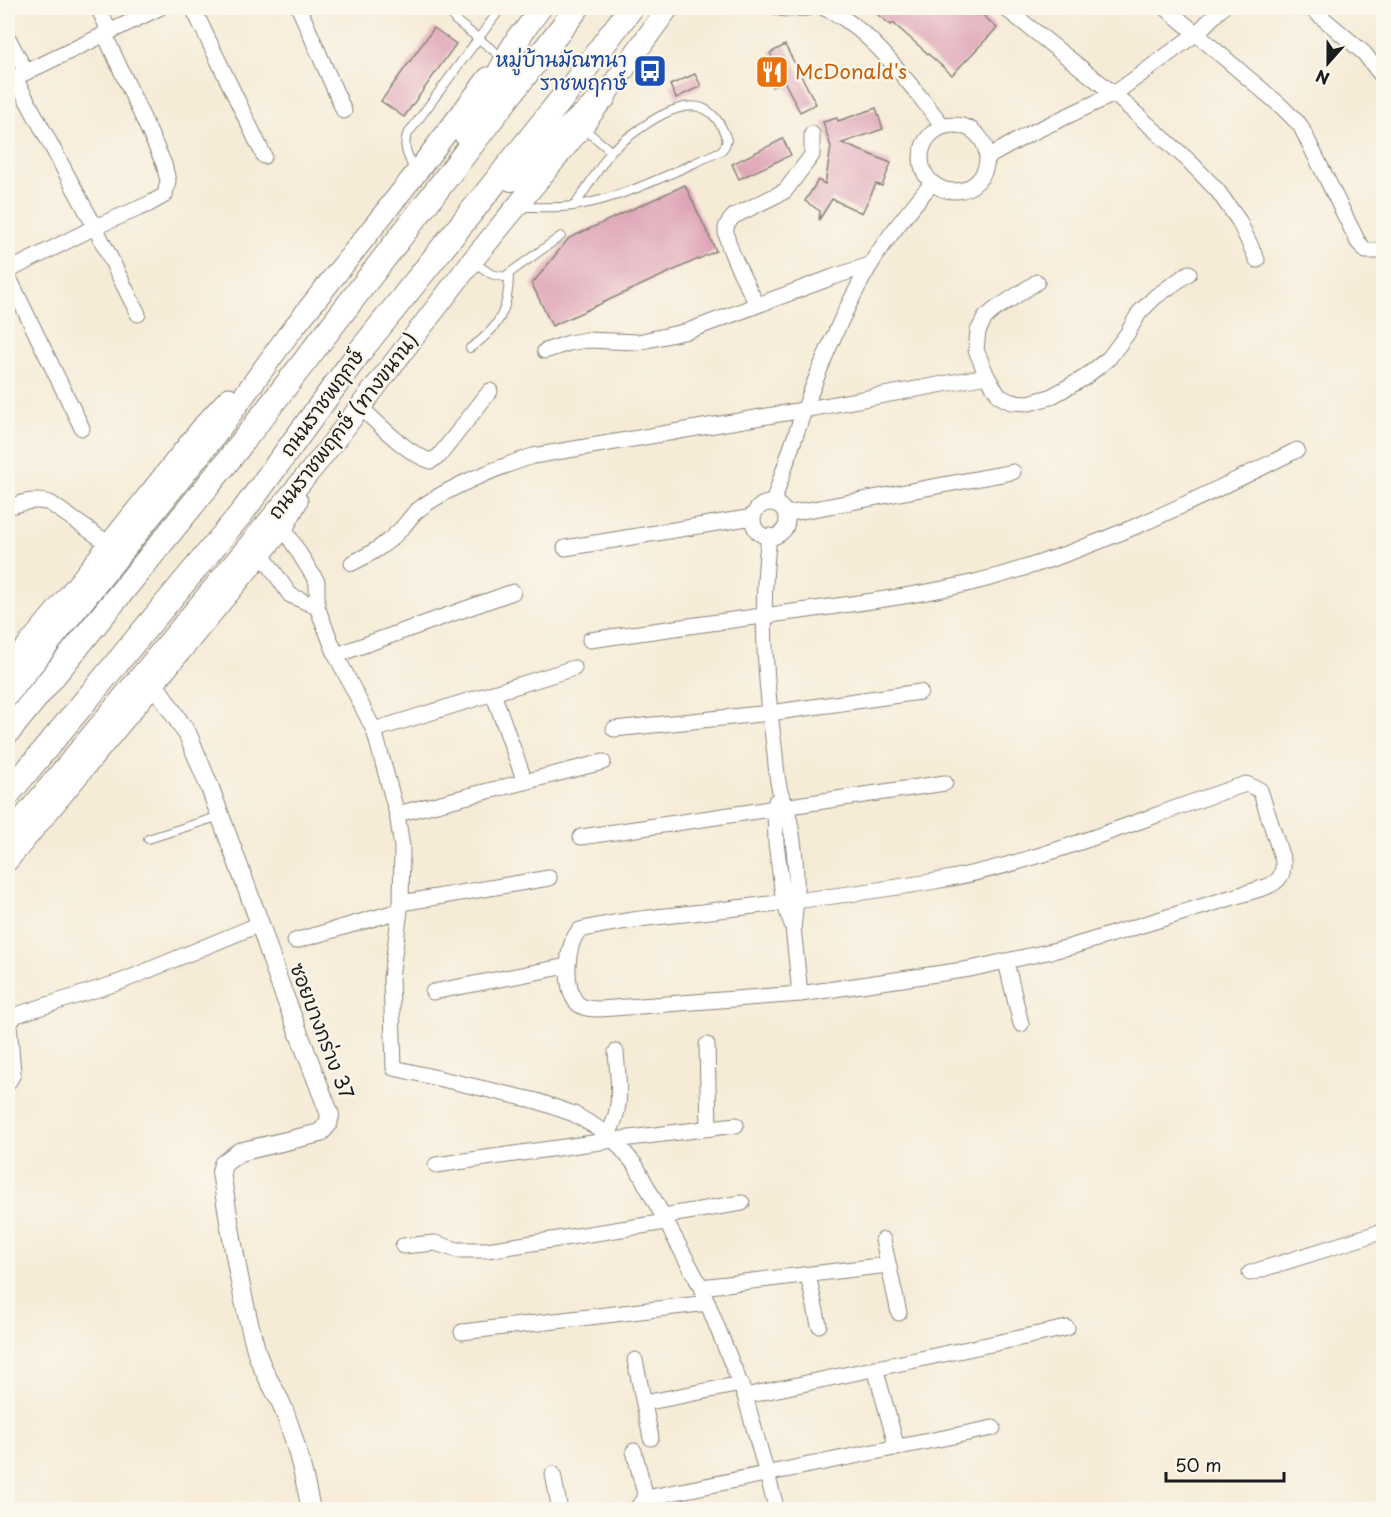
<svg xmlns="http://www.w3.org/2000/svg" width="1391" height="1517" font-family="'Playpen Sans','Playpen Sans Thai',sans-serif">
<style>
.building{fill:#dfa5b7}
.lines{fill:none;stroke-linecap:round;stroke-linejoin:round}
.service-casing{stroke:#89847a;stroke-width:10}
.minor-casing{stroke:#89847a;stroke-width:17}
.tertiary-casing{stroke:#89847a;stroke-width:20}
.secondary-casing{stroke:#89847a;stroke-width:23}
.primary-casing{stroke:#89847a;stroke-width:26}
.service{stroke:#fff;stroke-width:8}
.minor{stroke:#fff;stroke-width:15}
.tertiary{stroke:#fff;stroke-width:18}
.secondary{stroke:#fff;stroke-width:21}
.primary{stroke:#fff;stroke-width:24}
.labels{text-anchor:middle;stroke-width:4.5;stroke-linejoin:round;paint-order:stroke}
.transit-label{font-size:20px;fill:#164399;stroke:#fbf7ec;text-anchor:end}
.food-label{font-size:20px;fill:#c56008;stroke:#fbf7ec;text-anchor:start}
.street-label{font-size:20px;fill:#1c1c1c;stroke:#fbf7ec}
</style>
<rect width="100%" height="100%" fill="#fbf7ec"/>
<filter id="ink" filterUnits="userSpaceOnUse"><feTurbulence type="fractalNoise" baseFrequency=".0167" numOctaves="2"/><feDisplacementMap in="SourceGraphic" scale="12" xChannelSelector="R" yChannelSelector="G"/><feConvolveMatrix kernelMatrix="1 2 1 2 8 2 1 2 1" color-interpolation-filters="sRGB"/></filter>
<filter id="wash" filterUnits="userSpaceOnUse"><feTurbulence type="fractalNoise" baseFrequency=".008" numOctaves="4" result="noise"/><feDisplacementMap in="SourceGraphic" scale="24" xChannelSelector="R" yChannelSelector="G"/><feGaussianBlur stdDeviation="1.35" result="paint"/><feColorMatrix in="noise" values="0 0 0 0 0 0 0 0 0 0 0 0 0 0 0 0 0 1.4 0 .05"/><feComposite in="paint" operator="in"/></filter>
<g filter="url(#wash)">
<rect width="100%" height="100%" fill="#f6ebd7"/>
<g id="blocks">
<g class="building">
<path d="M869,8H975L997,28L952,75L893,23L891,25Z"/>
<path d="M434,28L456,44L404,117L381,101Z"/>
<path d="M785,45L816,104L800,112L784,81L772,87L766,76L778,69L770,53Z"/>
<path d="M695,74L701,86L676,98L670,85Z"/>
<path d="M876,108L883,129L842,143L891,163L882,186L876,184L862,213L832,199L819,220L820,211L805,201L818,180L825,184L831,147L823,122L837,118L838,121Z"/>
<path d="M783,139L791,155L739,179L732,164Z"/>
<path d="M685,185L716,251L552,326L532,284L569,238Z"/>
</g>
</g>
</g>
<g filter="url(#ink)">
<use href="#blocks" fill-opacity="0" stroke="#89847a" stroke-width="1.5"/>
<g class="lines">
<defs>
<g id="service">
<path d="M448,8L455,20L503,58"/>
<path d="M415,172C410,159 402,149 407,135L501,8"/>
<path d="M575,205L611,151"/>
<path d="M522,207C539,207 556,208 573,206C625,198 673,172 721,151L725,146L727,140C724,131 720,122 713,115C686,87 632,134 611,151L583,128"/>
<path d="M475,263L491,274L504,277L561,236"/>
<path d="M470,348C499,329 509,309 509,274"/>
<path d="M148,839L220,816"/>
</g>
<g id="minor">
<path d="M98,8L109,30"/>
<path d="M193,8L264,156"/>
<path d="M299,8L344,111"/>
<path d="M779,8L788,9L808,8"/>
<path d="M824,8C870,26 912,88 943,126"/>
<path d="M1005,8L1114,94L1189,161L1217,190L1239,221L1257,260"/>
<path d="M1166,8L1281,106L1300,125L1358,242L1366,251H1384"/>
<path d="M1311,8L1364,53L1384,79"/>
<path d="M8,38L26,72"/>
<path d="M15,78L95,227L138,314"/>
<path d="M8,81L159,8"/>
<circle cx="954" cy="158" r="33"/>
<path d="M988,157L1029,134L1114,94L1197,33L1222,8"/>
<path d="M8,271L95,227L149,204L165,195L168,181L164,164L104,33"/>
<path d="M8,276L82,428"/>
<path d="M1037,282L994,310L985,318L978,331L976,350L987,376L999,396L1011,402L1029,403L1050,397L1084,378L1109,358L1127,334L1139,313L1155,297L1189,273"/>
<path d="M757,305C749,288 724,245 726,228C727,223 731,219 734,216L785,191L812,155V134"/>
<path d="M545,351L569,343L586,340L638,342L688,331L833,277L870,265"/>
<path d="M360,407C379,424 407,454 431,461L439,456L490,391"/>
<path d="M773,503C799,422 826,341 869,267C887,237 910,210 932,183"/>
<circle cx="770" cy="520" r="17"/>
<path d="M8,507C22,503 35,498 50,503L109,544"/>
<path d="M786,514L1013,472"/>
<path d="M283,527L317,582V607L336,655L374,730L397,814L402,847L401,903L391,978L394,1068L537,1101L574,1114L608,1134L614,1140L636,1166L701,1287L745,1396L777,1510"/>
<path d="M769,536C760,606 765,676 774,746C776,760 776,774 779,787C780,795 785,801 787,809C796,846 799,889 793,927"/>
<path d="M565,548L753,517"/>
<path d="M261,553L290,595L317,607"/>
<path d="M352,563C371,554 386,545 401,529C407,523 412,514 419,509C448,487 499,467 533,456L803,410L987,376"/>
<path d="M590,640C660,630 730,620 801,611C857,603 915,596 971,583C1086,555 1192,502 1297,450"/>
<path d="M336,655L513,592"/>
<path d="M493,693L525,782"/>
<path d="M614,729L770,713L920,692"/>
<path d="M374,730L574,668"/>
<path d="M1246,784L1260,790L1283,861C1284,875 1279,882 1266,887L1070,947L970,969L800,994L600,1009C592,1009 583,1009 577,1003C564,989 565,943 580,930C629,918 679,915 728,909C797,901 866,893 935,881C1042,863 1143,817 1246,784Z"/>
<path d="M776,801L775,809L776,843L784,903L793,927L800,994"/>
<path d="M397,814L603,762"/>
<path d="M581,837L945,783"/>
<path d="M401,903L549,878"/>
<path d="M295,941L399,911"/>
<path d="M1006,962L1021,1024"/>
<path d="M433,992L567,966"/>
<path d="M707,1045L709,1128"/>
<path d="M8,1083L13,1074L9,1024L16,1015L120,982L260,924"/>
<path d="M608,1134C624,1107 618,1082 616,1052"/>
<path d="M436,1165L614,1140L736,1125"/>
<path d="M663,1216L742,1203"/>
<path d="M883,1240L899,1313"/>
<path d="M403,1246L435,1243L457,1250H487L666,1222"/>
<path d="M1250,1273L1384,1231"/>
<path d="M808,1275L819,1325"/>
<path d="M701,1287L888,1265"/>
<path d="M462,1332L708,1303"/>
<path d="M635,1360L651,1438"/>
<path d="M875,1368L897,1448"/>
<path d="M745,1396L1067,1328"/>
<path d="M644,1403L741,1384"/>
<path d="M634,1451L646,1498"/>
<path d="M553,1474L560,1510"/>
<path d="M635,1510L646,1498L993,1428"/>
</g>
<path id="tertiary" d="M155,685L188,735L210,788L260,924L278,979L330,1115L328,1124L320,1133L239,1152L223,1164L221,1172C231,1233 240,1294 257,1353C262,1371 273,1386 281,1403C295,1437 304,1474 311,1510"/>
<g id="secondary">
<path d="M509,51L541,8"/>
<path d="M8,669L57,610L205,424L229,398"/>
<path d="M8,695L212,440L287,336L416,173L488,78"/>
<path d="M8,836L321,458L472,261L582,127L668,8"/>
<path d="M8,860L283,527L297,501"/>
</g>
<g id="primary">
<path d="M466,134L519,37"/>
<path d="M512,179L604,97"/>
<path d="M8,732L227,462L577,8"/>
<path d="M8,794L244,510L361,350L576,81L631,8"/>
</g>
</defs>
<use href="#service" class="service-casing"/>
<use href="#minor" class="minor-casing"/>
<use href="#tertiary" class="tertiary-casing"/>
<use href="#secondary" class="secondary-casing"/>
<use href="#primary" class="primary-casing"/>
<use href="#service" class="service"/>
<use href="#minor" class="minor"/>
<use href="#tertiary" class="tertiary"/>
<use href="#secondary" class="secondary"/>
<use href="#primary" class="primary"/>
</g>
</g>
<defs>
<symbol id="bus-square" viewBox="-11 -11 22 22"><rect x="-9" y="-9" width="18" height="18" rx="4" fill="#1a4fb4" stroke="#fbf7ec"/><path d="M-5-6H5V4H4V6H2V4H-2V6H-4V4H-5ZM-3.5-4V0h7V-4ZM-3.5 1.2v1.5H-2V1.2ZM2 1.2v1.5H3.5V1.2Z" fill="#fff"/></symbol>
<symbol id="restaurant-square" viewBox="-11 -11 22 22"><rect x="-9" y="-9" width="18" height="18" rx="4" fill="#e8710a" stroke="#fbf7ec"/><path d="M-5-6h1v4h1v-4h1v4h1v-4h1v5L-1.5 .5V6h-2V.5L-5-1ZM5-6V6H3V1.5H1.5Q1.5-4 5-6Z" fill="#fff"/></symbol>
</defs>
<g fill-rule="evenodd">
<use href="#bus-square" x="631" y="52" width="38" height="38"/>
<use href="#restaurant-square" x="753" y="53" width="38" height="38"/>
</g>
<g class="labels">
<g class="transit-label">
<text x="627" y="67">หมู่บ้านมัณฑนา<tspan x="627" dy="23">ราชพฤกษ์</tspan></text>
</g>
<g class="food-label">
<text x="795" y="79">McDonald's</text>
</g>
<g class="street-label">
<text transform="translate(322 403) rotate(-54)" y="7">ถนนราชพฤกษ์</text>
<text transform="translate(343 426) rotate(-52)" y="7">ถนนราชพฤกษ์ (ทางขนาน)</text>
<text transform="translate(322 1031) rotate(69)" y="7">ซอยบางกร่าง 37</text>
</g>
</g>
<rect width="1391" height="1517" fill="none" stroke="#fbf7ec" stroke-width="30"/>
<g transform="translate(1328 63) rotate(201)" stroke="#fbf7ec" stroke-width="4.5" paint-order="stroke">
<path d="M0-4.5L10 22L0 15L-10 22Z" fill="#1c1c1c"/>
<text y="-9" font-size="16" font-weight="bold" text-anchor="middle" fill="#1c1c1c">N</text>
</g>
<path d="M1166 1472v9h118v-9" fill="none" stroke="#1c1c1c" stroke-width="3"/>
<text x="1175" y="1472" font-size="18" fill="#1c1c1c" stroke="#fbf7ec" stroke-width="4.5" paint-order="stroke">50 m</text>
</svg>
